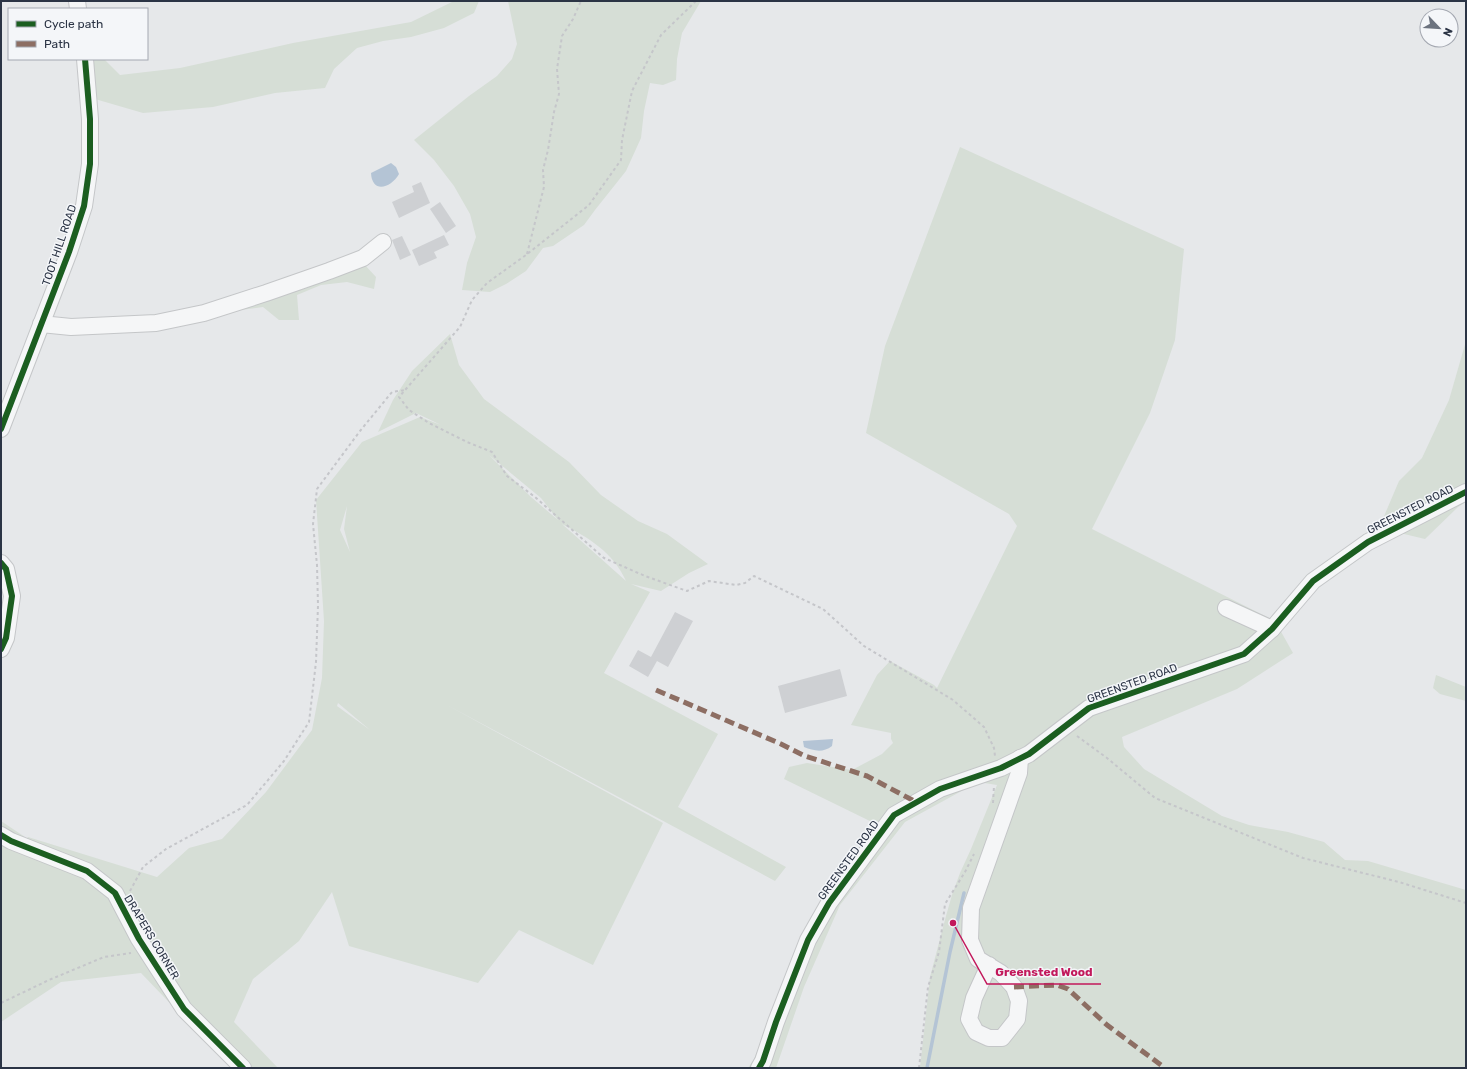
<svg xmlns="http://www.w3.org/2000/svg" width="1467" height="1069" font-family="Rubik,sans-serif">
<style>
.green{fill:#d6ded6;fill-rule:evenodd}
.water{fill:#b4c4d5}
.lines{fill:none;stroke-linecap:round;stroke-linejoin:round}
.stream{stroke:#b4c4d5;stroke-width:3.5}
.building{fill:#ced0d3}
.minor-casing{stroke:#c4c6c8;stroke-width:18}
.path{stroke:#c5c6ca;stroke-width:2;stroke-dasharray:3 3;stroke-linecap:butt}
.minor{stroke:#f5f6f7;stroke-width:16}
.quiet{stroke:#8d6e63;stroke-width:5;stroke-dasharray:10 5;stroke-linecap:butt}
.cycleway-casing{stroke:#f4f6f9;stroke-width:8}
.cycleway{stroke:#1b5e20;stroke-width:6}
.labels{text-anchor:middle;stroke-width:3;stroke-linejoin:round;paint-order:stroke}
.street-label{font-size:11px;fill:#2b3445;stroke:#f4f6f9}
.leader{fill:none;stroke:#c2185b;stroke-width:1.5}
.callout-dot{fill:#c2185b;stroke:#f4f6f9;stroke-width:1.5}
.callout-label{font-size:12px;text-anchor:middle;font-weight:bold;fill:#c2185b;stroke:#f4f6f9;stroke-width:3;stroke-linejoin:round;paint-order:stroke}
</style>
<rect width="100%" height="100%" fill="#e6e8ea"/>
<g class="green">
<path d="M454,1H479L474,13L444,28L411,37L383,41L357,48L334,69L325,88L275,93L213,107L143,113L95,99L92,59H104L120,75L180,68L293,43L411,22Z"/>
<path d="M508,1H701L682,33L677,59L676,80L663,85L650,83L644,111L641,138L626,171L595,210L584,225L553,246L543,248L526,271L506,284L490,292L462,290L467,263L476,237L470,214L454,186L434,160L414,140L469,96L497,76L512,59L517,44Z"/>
<path d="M960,147L1184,249L1175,340L1150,413L1092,529L1275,621L1293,653L1237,689L1122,737L1124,747L1144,769L1222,816L1249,825L1288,832L1324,842L1345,860L1368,861L1466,890V1068H920L930,977L946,916L952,895L960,873L971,849L997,785L978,782L905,822L840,905L804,987L776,1068H748L754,1059L800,941L826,897L876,824L784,779L789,767L807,763L852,770L882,754L893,743L891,739V733L851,725L877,675L890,661L934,685L937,688L1017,526L1009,514L866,433L885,346Z"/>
<path d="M364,264L376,277L374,289L347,282L321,285L297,295L299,320H279L263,307L233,311Z"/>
<path d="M450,334L459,365L484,399L569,462L601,495L638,521L667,534L708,564L689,573L661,591L631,584L650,592L604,673L718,734L678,807L786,867L775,881L447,705L663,823L593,965L519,930L478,983L349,946L332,892L299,941L253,979L234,1022L278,1068H232L141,973L61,982L1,1022V821L25,837L14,848L16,849L28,837L157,877L189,848L222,839L266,792L312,730L322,678L324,621L316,500L362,442L420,417L441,425L416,413L378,432L393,400L412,371ZM489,455L541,498L558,520L531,497ZM347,506L344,529L350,552L340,530ZM562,524C589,538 613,552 626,581ZM338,703L370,730L337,706Z"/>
<path d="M1466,341V502L1458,507L1425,539L1379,528L1399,481L1422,458L1449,400Z"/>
<path d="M1436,675L1466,687V701L1440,694L1433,688Z"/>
</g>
<g class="water">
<path d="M391,163L396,167L399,174C391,188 372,194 371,173Z"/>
<path d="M833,739L832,746C823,753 814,751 804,747L803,741Z"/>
</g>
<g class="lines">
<path class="stream" d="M927,1068L950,952L964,893"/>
</g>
<g class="building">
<path d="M421,182L430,203L399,218L392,202L414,192L412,186Z"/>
<path d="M440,202L456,226L446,233L430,209Z"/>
<path d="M444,235L449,245L434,252L437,258L419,266L412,250Z"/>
<path d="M402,236L411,255L400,260L392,240Z"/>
<path d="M675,612L693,621L668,667L657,661L648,677L629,666L638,650L651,657Z"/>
<path d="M840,669L847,696L785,713L778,686Z"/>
</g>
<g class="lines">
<defs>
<g id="minor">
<path d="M77,1L78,9"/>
<path d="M41,324L71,327L156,323L204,313L266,293L329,271L363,258L383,242"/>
<path d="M1,429L69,252L84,206L90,164V119L85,59"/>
<path d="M1,563L6,569L12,596L6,638L1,649"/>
<path d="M1226,608L1272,629"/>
<path d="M1,835L11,841L87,871L115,893L139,939L184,1009L243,1068"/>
<path d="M989,965L974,998L969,1019L976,1032L989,1038H1002L1017,1019L1019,1001L1014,987L1001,973L978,959L970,940L971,908L1019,773L1020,758"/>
<path d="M759,1068L763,1061L776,1022L808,940L829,903L894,815L940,789L1001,768L1029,754L1089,708L1244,654L1272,629L1313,581L1368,542L1466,492"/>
</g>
</defs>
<use href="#minor" class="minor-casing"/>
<g class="path">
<path d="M696,1L661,35L632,91L622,140L621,160L589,205L526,255L487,283L472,300L460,327L399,397L409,410L429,423L467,442L492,452L507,476L535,497L604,558L645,576L687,591L709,581L736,585L745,583L754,576L823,609L864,646L953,700L984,727L994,748L995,756"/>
<path d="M527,254L544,187L543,170L548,150L554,112L559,94L557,69L562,36L573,19L581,1"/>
<path d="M1077,736L1107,758L1155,798L1303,858L1399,882L1466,903"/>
<path d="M993,803L994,786"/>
<path d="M130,891L143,867L166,849L247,805L284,761L309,722L316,662L318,605L317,565L313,524L317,489L360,431L392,392L405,390"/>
<path d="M1,1003L49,980L104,957L131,953"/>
<path d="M919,1068L928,987L939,952L945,904L965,872L974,854"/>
</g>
<use href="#minor" class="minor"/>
<g class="quiet">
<path d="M656,690L781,744L805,756L867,776L916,802"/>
<path d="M1014,987L1057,985L1068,989L1107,1025L1165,1068"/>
</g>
<defs>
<g id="cycleway">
<path d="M1,429L69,252L84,206L90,164V119L85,59"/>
<path d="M1,563L6,569L12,596L6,638L1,649"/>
<path d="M1,835L11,841L87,871L115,893L139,939L184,1009L243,1068"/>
<path d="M759,1068L763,1061L776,1022L808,940L829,903L894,815L940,789L1001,768L1029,754L1089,708L1244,654L1272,629L1313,581L1368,542L1466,492"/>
</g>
</defs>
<use href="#cycleway" class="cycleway-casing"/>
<use href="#cycleway" class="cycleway"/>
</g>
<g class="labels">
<g class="street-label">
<text transform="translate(59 245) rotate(-71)" y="4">TOOT HILL ROAD</text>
<text transform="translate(1410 509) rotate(-27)" y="4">GREENSTED ROAD</text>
<text transform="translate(1132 683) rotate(-20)" y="4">GREENSTED ROAD</text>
<text transform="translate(848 860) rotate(-54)" y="4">GREENSTED ROAD</text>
<text transform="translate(152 937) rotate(59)" y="4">DRAPERS CORNER</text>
</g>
</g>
<path class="leader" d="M953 923L987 984H1101"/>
<circle class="callout-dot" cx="953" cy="923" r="4"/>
<g class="callout-label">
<text x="1044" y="976">Greensted Wood</text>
</g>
<rect width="1467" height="1069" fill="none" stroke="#2b3445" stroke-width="4"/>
<rect x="8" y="8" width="140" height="52" fill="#f4f6f9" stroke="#a4a8b1"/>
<rect x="16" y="21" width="20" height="6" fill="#1b5e20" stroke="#a4a8b1"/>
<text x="44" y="28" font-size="12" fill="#2b3445">Cycle path</text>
<rect x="16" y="41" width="20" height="6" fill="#8d6e63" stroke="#a4a8b1"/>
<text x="44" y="48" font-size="12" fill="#2b3445">Path</text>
<g transform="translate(1439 28) rotate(115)"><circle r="19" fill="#f4f6f9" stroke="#a4a8b1"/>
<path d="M0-3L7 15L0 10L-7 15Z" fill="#6c737f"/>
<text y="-6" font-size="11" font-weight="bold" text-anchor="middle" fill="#2b3445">N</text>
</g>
</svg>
